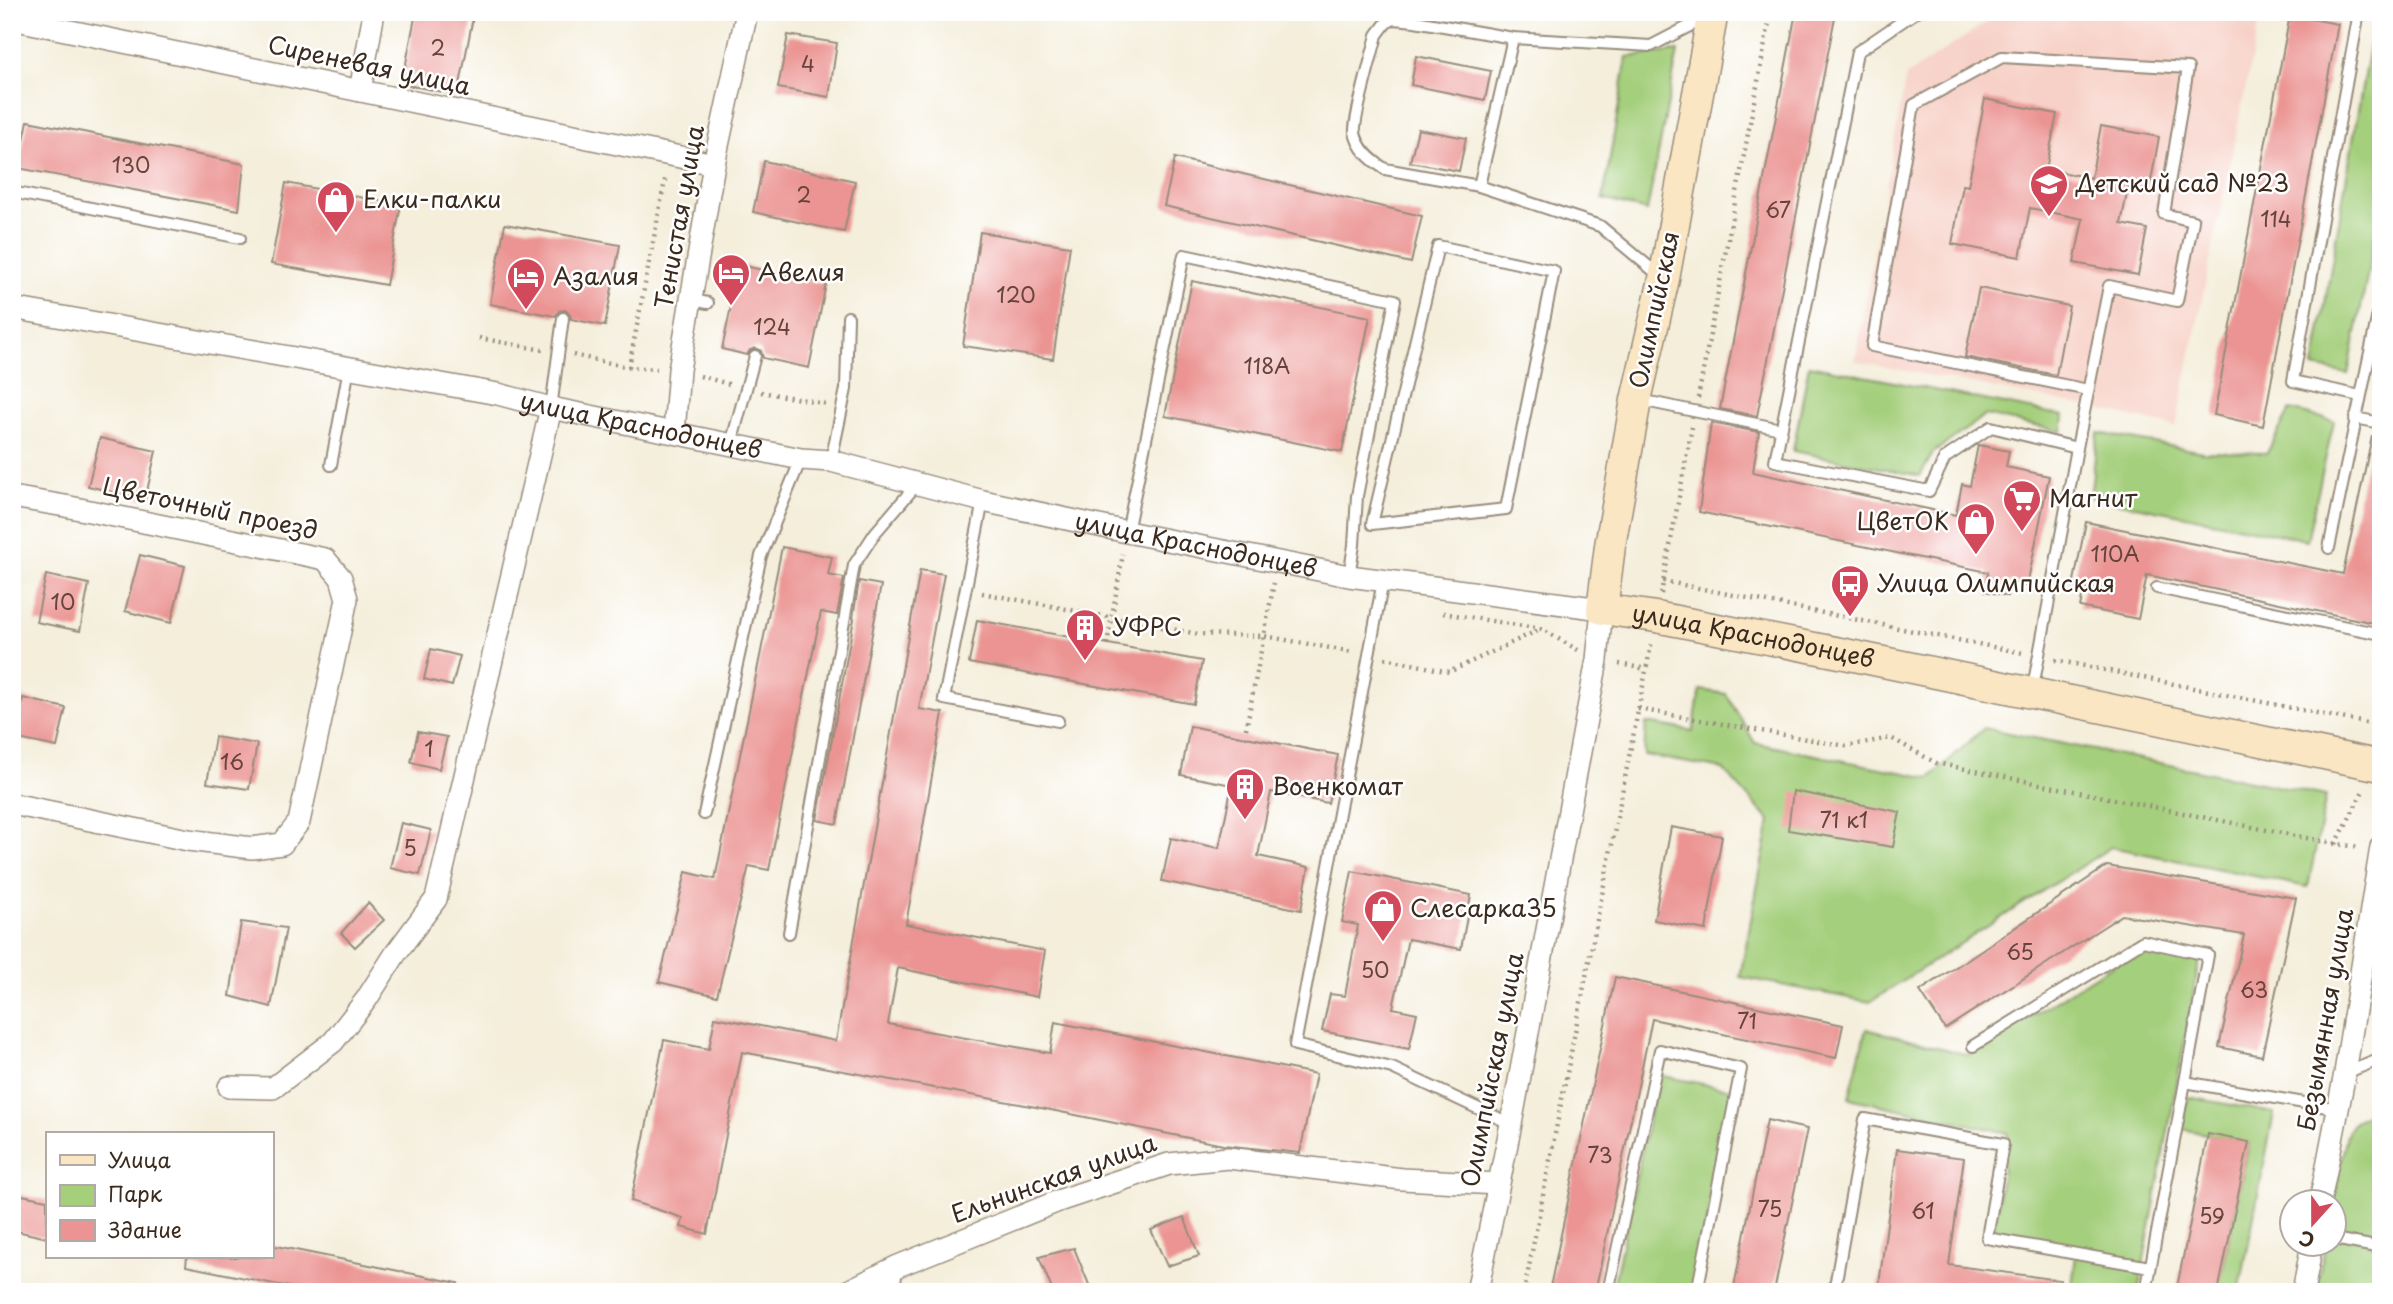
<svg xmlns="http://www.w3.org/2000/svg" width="2393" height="1304" font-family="'Playpen Sans',sans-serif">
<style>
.built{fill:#f7d1c7}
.green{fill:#a4cf7b;stroke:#707c4c;stroke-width:2}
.building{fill:#eb9493}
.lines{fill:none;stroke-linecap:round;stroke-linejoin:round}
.lane-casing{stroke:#988c7c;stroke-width:14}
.street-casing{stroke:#988c7c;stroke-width:24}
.secondary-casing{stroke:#988c7c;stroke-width:33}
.path{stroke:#988c7c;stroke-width:4.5;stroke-dasharray:2 5;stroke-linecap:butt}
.lane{stroke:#fff;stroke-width:10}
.street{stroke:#fff;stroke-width:21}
.secondary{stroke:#fbe6c4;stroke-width:30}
.labels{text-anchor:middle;stroke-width:5;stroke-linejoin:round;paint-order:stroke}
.number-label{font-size:21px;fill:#67443b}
.street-label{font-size:24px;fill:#3b2a1e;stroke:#fff}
.poi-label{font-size:24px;fill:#3b2a1e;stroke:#fff;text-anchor:start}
</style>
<rect width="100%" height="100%" fill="#fff"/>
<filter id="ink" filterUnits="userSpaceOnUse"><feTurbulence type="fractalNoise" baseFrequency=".0143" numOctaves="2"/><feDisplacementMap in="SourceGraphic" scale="14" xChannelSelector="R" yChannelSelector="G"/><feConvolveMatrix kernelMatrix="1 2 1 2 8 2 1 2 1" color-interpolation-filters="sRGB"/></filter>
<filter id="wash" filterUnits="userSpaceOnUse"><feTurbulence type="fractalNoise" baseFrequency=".00686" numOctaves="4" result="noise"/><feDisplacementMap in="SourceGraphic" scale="28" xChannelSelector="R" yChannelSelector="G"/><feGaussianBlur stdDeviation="1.57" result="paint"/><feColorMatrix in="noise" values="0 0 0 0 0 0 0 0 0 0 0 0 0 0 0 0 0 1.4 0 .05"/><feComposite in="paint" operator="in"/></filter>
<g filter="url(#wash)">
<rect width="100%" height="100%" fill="#f4eedb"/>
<path class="built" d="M2002,12H2257L2260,17L2176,427L2085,406L1855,361L1906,76Z"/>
<g class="green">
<path d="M2375,12H2381V205L2348,374L2314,367Z"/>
<path d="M1678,51L1647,211L1603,199L1627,57Z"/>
<path d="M1809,365L2064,416L2062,432L1986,415L1933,453L1920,476L1793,451Z"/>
<path d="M2290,410L2334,421L2307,540L2090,497L2098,433L2203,452L2267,453Z"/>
<path d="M1700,690L1726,694L1755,743L1930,778L1984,728L2326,796L2308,887L2111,847L1870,1002L1740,977L1770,821L1723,769L1644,755L1646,723L1693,731Z"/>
<path d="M2143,946L2200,958L2138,1292H2071L2077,1249L1993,1236L2008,1133L1849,1098L1866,1029L1969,1055Z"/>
<path d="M1658,1075L1733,1090L1693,1292H1612Z"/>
<path d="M2188,1097L2274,1113L2239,1292H2218L2249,1143L2182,1129Z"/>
<path d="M2381,1109V1292H2316L2325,1245L2334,1244L2333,1202L2347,1134C2353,1118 2366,1115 2381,1109Z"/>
</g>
<g id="blocks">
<g class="building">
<path d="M416,12H474L458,95L402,84Z"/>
<path d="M1796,12H1836L1757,416L1720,409Z"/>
<path d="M2290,15L2338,24L2263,426L2214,415Z"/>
<path d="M788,35L837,43L829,97L778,88Z"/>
<path d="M1416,56L1491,71L1485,100L1411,85Z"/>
<path d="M1985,99L2057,114L2046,169L2091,178L2101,126L2159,137L2149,192L2128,188L2121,224L2147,229L2138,275L2074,263L2083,219L2030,208L2020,257L1952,244L1963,185L1968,186Z"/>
<path d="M28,121L244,164L239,210L18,168Z"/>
<path d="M1418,129L1466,138L1459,171L1410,162Z"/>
<path d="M1175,158L1422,216L1411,263L1164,206Z"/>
<path d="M764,161L855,181L844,232L753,212Z"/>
<path d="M286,183L401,205L386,285L271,264Z"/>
<path d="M505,224L620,245L605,326L571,319L570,314L565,310L559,311L555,316L490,304Z"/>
<path d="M980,232L1070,246L1053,359L963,346Z"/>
<path d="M740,265L826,284L809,368L763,358L761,351L756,348L750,350L747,355L722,349Z"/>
<path d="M1192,281L1370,317L1342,452L1165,416Z"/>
<path d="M1979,288L2069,306L2056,375L1965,357Z"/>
<path d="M1711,423L1759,432L1753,472L1956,515L1962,484L1970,486L1978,445L2009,451L2006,467L2049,476L2027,586L2009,582L2007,596L1985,591L1988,572L1699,512Z"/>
<path d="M2372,436H2381V588L2374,623L2147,575L2138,619L2080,607L2084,588L2073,586L2086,522L2343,574Z"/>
<path d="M100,438L156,451L145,500L88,486Z"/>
<path d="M782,547L832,557L828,575L844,578L837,615L821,612L769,870L749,866L717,996L659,982L686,872L715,879Z"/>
<path d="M140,555L185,566L171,623L125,611Z"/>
<path d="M920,570L944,574L919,709L943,713L906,924L1045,951L1037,997L898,968L888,1024L1050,1053L1055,1022L1316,1074L1300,1153L1223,1145L1041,1108L742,1052L707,1234L681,1227L683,1218L631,1201L664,1040L709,1049L715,1017L836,1041Z"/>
<path d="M46,575L89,584L80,631L36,622Z"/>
<path d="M859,581L881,585L837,824L817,820L854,619L853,618Z"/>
<path d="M977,620L1202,661L1194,704L969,663Z"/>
<path d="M431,649L460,656L452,686L424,679Z"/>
<path d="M23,698L66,708L57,747L14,738Z"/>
<path d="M1190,726L1338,755L1328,803L1271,792L1258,856L1309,867L1301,910L1162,881L1171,838L1219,848L1232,785L1181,775Z"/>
<path d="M418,732L447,737L439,769L411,762Z"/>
<path d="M215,737L257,744L249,789L207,783Z"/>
<path d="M1793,791L1900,812L1893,847L1788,830Z"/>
<path d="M401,823L431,830L420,875L390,868Z"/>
<path d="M1671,827L1722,836L1706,930L1654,920Z"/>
<path d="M2107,866L2296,898L2262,1056L2219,1047L2244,935L2122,915L1945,1029L1920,991Z"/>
<path d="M1352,871L1471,895L1461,949L1408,939L1393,1008L1417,1013L1409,1049L1322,1031L1330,994L1345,996L1358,925L1342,922Z"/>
<path d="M368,903L384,920L355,947L341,933Z"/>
<path d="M241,922L286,928L271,1007L230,996Z"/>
<path d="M1615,977L1843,1025L1836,1058L1652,1019L1595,1292H1549Z"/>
<path d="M1767,1120L1807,1129L1774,1292H1733Z"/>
<path d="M2208,1134L2249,1142L2218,1292H2176Z"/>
<path d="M1897,1149L1964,1158L1949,1265L2060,1280L2059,1292H1878Z"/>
<path d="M12,1193L47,1200V1238L12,1230Z"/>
<path d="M1184,1217L1199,1256L1167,1266L1151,1230Z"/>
<path d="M271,1245L458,1283L457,1292H314L186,1266L187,1257H271Z"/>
<path d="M1074,1248L1092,1292H1053L1039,1257Z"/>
</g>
</g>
</g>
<g filter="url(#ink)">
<use href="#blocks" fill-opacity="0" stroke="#988c7c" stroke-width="2"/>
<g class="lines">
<defs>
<g id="lane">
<path d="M1916,12L1857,52L1775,461L1929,491L1945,458L1991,427L2077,448L2109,286L2177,301L2193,221L2164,214L2188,68L2002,57L1914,105L1872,346L2088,390"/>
<path d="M2359,12L2293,381L2360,396"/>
<path d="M1479,186L1513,38"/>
<path d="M12,192L240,238"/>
<path d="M1438,246L1554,271L1506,509L1372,524Z"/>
<path d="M1660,276L1600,226L1479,186L1385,169C1371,160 1358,149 1355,132C1353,121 1373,52 1377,35L1386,23L1394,19L1415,21L1513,38L1651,46L1707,17"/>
<path d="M692,300L708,303"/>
<path d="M1640,400L1781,429"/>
<path d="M551,408L563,318"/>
<path d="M2355,418L2381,423"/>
<path d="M731,444L755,356"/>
<path d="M831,461L846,389L848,317"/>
<path d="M331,465L349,368"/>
<path d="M983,501L944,699L1058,721"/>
<path d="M1127,532L1184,255L1395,300L1357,496L1354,545L1349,576"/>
<path d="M2329,548L2381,300"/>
<path d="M1383,581L1295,1045L1392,1068L1511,1124"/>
<path d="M2157,588L2381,634"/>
<path d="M2032,693L2077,448"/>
<path d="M704,814L761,556L801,459"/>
<path d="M789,933L854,565L875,533L918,483"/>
<path d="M1973,1046L2143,941L2208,955L2185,1082"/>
<path d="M2345,1073L2381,1059"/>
<path d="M2334,1239L2381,1248"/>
<path d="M893,1292L898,1266"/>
<path d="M1608,1292L1660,1050L1741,1069L1697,1292"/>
<path d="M1834,1292L1865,1119L2003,1144L1987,1238L2150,1267"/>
<path d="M2146,1292L2185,1082L2338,1109"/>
</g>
<g id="street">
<path d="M12,19L714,164"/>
<path d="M360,91L374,12"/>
<path id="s1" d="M12,308L498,394L551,408L801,459L831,461L983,501L1127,532L1349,576L1602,609L1597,660L1511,1124L1477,1292"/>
<path d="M674,432L679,370L714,164L747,12"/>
<path d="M12,497L65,506L325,559L341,578L347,599L299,822L282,844L252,848L188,840L12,804"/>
<path d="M229,1087L273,1088L333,1042L366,1000L396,953L436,899L551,408"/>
<path d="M2320,1202L2345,1073L2381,847"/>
<path d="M846,1292L898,1266L1061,1200L1169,1164L1228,1158L1402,1179L1498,1184"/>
<path d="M2303,1292L2312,1244"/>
</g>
<g id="secondary">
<path id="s2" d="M1713,12L1664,279L1636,400L1610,546L1602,609L1656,617L1845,654L2381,766"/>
</g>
</defs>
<use href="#lane" class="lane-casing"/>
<use href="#street" class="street-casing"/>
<use href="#secondary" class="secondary-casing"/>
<g class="path">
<path d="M479,338L543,350"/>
<path d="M573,355L629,367L657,369"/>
<path d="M629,367L666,175"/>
<path d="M700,376L732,385"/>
<path d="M761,392L828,404"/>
<path d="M1698,398L1771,12"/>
<path d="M1663,581L2023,653"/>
<path d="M982,593L1198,634L1264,636L1352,652"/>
<path d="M1661,594L1692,427"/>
<path d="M1443,613L1541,629L1578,650"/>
<path d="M1107,644L1123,554"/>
<path d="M1385,658L1449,672L1541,629"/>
<path d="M2055,660L2381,726"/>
<path d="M1619,664L1646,669"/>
<path d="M1638,709L1846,746L1891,738L1936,763L2336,844L2360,847"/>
<path d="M1246,729L1274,583"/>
<path d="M2336,844L2364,789"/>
<path d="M1524,1292L1652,640"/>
</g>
<use href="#lane" class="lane"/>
<use href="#street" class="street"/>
<use href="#secondary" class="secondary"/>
</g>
</g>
<defs>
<symbol id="school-pin" viewBox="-11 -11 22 30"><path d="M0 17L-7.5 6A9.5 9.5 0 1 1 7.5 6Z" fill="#d1495b" stroke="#fff"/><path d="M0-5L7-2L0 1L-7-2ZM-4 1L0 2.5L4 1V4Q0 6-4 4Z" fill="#fff"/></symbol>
<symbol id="shop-pin" viewBox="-11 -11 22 30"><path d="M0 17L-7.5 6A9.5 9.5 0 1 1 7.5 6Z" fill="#d1495b" stroke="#fff"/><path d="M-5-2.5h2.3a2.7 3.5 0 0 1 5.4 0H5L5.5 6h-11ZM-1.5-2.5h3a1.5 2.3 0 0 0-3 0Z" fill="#fff"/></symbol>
<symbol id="hotel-pin" viewBox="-11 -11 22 30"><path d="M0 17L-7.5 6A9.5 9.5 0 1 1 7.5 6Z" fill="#d1495b" stroke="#fff"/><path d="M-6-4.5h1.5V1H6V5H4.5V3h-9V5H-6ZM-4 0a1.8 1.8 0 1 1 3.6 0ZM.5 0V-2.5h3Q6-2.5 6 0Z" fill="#fff"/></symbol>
<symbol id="supermarket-pin" viewBox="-11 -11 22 30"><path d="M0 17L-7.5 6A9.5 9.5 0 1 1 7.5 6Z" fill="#d1495b" stroke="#fff"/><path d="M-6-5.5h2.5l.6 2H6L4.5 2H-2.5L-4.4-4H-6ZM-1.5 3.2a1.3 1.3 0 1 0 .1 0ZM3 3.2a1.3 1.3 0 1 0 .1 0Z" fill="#fff"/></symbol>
<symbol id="bus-pin" viewBox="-11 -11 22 30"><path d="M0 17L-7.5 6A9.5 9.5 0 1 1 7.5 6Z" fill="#d1495b" stroke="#fff"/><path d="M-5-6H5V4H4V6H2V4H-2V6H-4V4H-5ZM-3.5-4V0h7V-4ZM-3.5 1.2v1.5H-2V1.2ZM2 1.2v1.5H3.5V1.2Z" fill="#fff"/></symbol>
<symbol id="building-pin" viewBox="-11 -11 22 30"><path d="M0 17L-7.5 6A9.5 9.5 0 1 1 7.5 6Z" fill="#d1495b" stroke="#fff"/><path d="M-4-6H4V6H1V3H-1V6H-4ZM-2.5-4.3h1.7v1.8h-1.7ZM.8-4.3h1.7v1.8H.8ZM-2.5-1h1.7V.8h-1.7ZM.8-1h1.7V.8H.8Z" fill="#fff"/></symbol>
</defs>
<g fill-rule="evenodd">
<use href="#school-pin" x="2027" y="162" width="44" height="60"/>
<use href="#shop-pin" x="314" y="178" width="44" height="60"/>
<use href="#hotel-pin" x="709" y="251" width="44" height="60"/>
<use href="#hotel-pin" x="504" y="255" width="44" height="60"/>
<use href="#supermarket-pin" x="2000" y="477" width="44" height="60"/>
<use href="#shop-pin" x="1954" y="500" width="44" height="60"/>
<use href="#bus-pin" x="1828" y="562" width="44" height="60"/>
<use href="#building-pin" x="1063" y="606" width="44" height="60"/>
<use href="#building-pin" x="1223" y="765" width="44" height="60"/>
<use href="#shop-pin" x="1361" y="887" width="44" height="60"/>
</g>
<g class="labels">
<g class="number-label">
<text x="438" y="56">2</text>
<text x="808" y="72">4</text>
<text x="131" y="173">130</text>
<text x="804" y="203">2</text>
<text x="1778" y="218">67</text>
<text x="2276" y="227">114</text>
<text x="1016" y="303">120</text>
<text x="772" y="335">124</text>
<text x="1267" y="374">118А</text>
<text x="2115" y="562">110А</text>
<text x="63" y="610">10</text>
<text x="429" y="757">1</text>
<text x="232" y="770">16</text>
<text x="1844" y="828">71 к1</text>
<text x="410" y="856">5</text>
<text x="2020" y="960">65</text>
<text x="1375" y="978">50</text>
<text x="2254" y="998">63</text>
<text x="1747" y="1029">71</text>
<text x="1600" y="1163">73</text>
<text x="1770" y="1217">75</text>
<text x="1923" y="1219">61</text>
<text x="2212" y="1224">59</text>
</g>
<g class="street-label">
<text transform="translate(369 66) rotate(12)" y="8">Сиреневая улица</text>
<text transform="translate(680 217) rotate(-80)" y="8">Тенистая улица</text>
<text transform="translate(1655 310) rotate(-78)" y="8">Олимпийская</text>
<text dy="8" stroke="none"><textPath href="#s1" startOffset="640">улица Краснодонцев</textPath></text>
<text transform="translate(210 509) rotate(12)" y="8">Цветочный проезд</text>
<text dy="8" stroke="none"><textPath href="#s1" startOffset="1208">улица Краснодонцев</textPath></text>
<text dy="8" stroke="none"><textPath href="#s2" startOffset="761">улица Краснодонцев</textPath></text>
<text transform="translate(2326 1020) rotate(-80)" y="8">Безымянная улица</text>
<text transform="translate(1493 1070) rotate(-79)" y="8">Олимпийская улица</text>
<text transform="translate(1054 1179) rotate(-20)" y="8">Ельнинская улица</text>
</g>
<g class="poi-label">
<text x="2076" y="192">Детский сад №23</text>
<text x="363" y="208">Елки-палки</text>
<text x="758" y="281">Авелия</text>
<text x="553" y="285">Азалия</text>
<text x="2049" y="507">Магнит</text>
<text x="1949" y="530" text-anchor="end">ЦветОК</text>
<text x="1877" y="592">Улица Олимпийская</text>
<text x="1112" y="636">УФРС</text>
<text x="1272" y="795">Военкомат</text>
<text x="1410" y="917">Слесарка35</text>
</g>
</g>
<rect width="2393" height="1304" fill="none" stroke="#fff" stroke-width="42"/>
<rect x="46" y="1132" width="228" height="126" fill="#ffffff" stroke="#b1aaa5" stroke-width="2"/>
<rect x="60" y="1155" width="35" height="10" fill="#fbe6c4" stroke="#b1aaa5" stroke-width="2"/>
<text x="108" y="1168" font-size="21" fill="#3b2a1e">Улица</text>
<rect x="60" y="1185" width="35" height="21" fill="#a4cf7b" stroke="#b1aaa5" stroke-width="2"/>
<text x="108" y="1202" font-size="21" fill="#3b2a1e">Парк</text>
<rect x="60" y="1220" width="35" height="21" fill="#eb9493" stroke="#b1aaa5" stroke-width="2"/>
<text x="108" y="1238" font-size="21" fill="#3b2a1e">Здание</text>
<g transform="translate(2313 1223) rotate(201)"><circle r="33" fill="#ffffff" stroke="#b1aaa5" stroke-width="2"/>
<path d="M0-5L12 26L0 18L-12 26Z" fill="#d1495b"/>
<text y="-10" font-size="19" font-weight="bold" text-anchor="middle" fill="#3b2a1e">С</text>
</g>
</svg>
